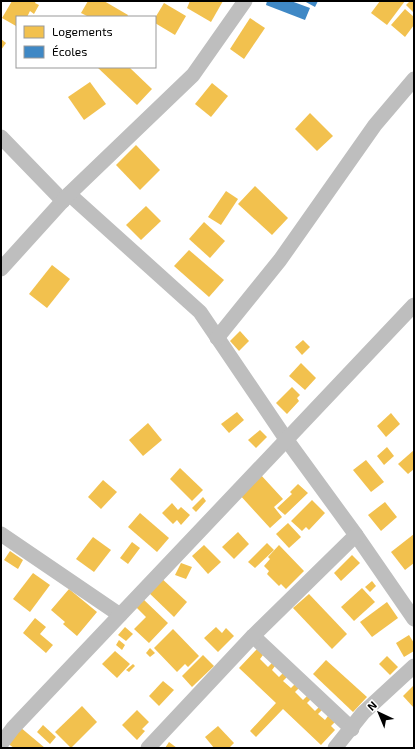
<svg xmlns="http://www.w3.org/2000/svg" width="415" height="749" font-family="'Exo 2',sans-serif">
<style>
.homes{fill:#f2c14e}
.schools{fill:#3f88c5}
.lines{fill:none;stroke-linecap:round;stroke-linejoin:round}
.street{stroke:#bebebe;stroke-width:15}
</style>
<rect width="100%" height="100%" fill="#fff"/>
<g class="homes">
<path d="M12,1H36L35,3L39,5L34,14L30,11L27,17H17L16,26L2,18Z"/>
<path d="M88,1H104L128,15L127,17H89L81,13Z"/>
<path d="M190,1H223L211,22L187,8Z"/>
<path d="M380,1H405L387,25L371,13Z"/>
<path d="M410,1H414V13L406,5Z"/>
<path d="M164,3L186,16L175,35L155,23V18Z"/>
<path d="M405,9L414,17V25L405,37L391,25Z"/>
<path d="M250,18L265,28L244,59L230,49Z"/>
<path d="M1,39L6,43L1,50Z"/>
<path d="M97,67H129L152,89L137,105Z"/>
<path d="M90,82L106,104L84,120L68,97Z"/>
<path d="M212,83L228,96L211,117L195,104Z"/>
<path d="M310,113L333,136L317,151L295,129Z"/>
<path d="M136,145L160,170L140,190L116,165Z"/>
<path d="M255,186L288,218L272,235L238,204Z"/>
<path d="M226,191L238,199L221,225L208,217Z"/>
<path d="M146,206L161,221L141,240L126,225Z"/>
<path d="M204,222L225,241L210,258L189,239Z"/>
<path d="M189,250L224,280L209,297L174,266Z"/>
<path d="M52,265L70,279L47,308L29,294Z"/>
<path d="M240,331L249,341L239,351L230,341Z"/>
<path d="M303,340L310,347L302,355L295,347Z"/>
<path d="M301,363L316,378L305,390L289,376Z"/>
<path d="M292,387L300,395L297,398L299,401L287,414L276,403Z"/>
<path d="M237,412L244,420L229,433L221,424Z"/>
<path d="M391,413L400,424L386,437L377,426Z"/>
<path d="M148,423L162,440L143,456L129,440Z"/>
<path d="M260,430L267,437L256,448L248,440Z"/>
<path d="M387,447L394,456L384,465L377,456Z"/>
<path d="M414,450V469L408,474L398,464Z"/>
<path d="M366,460L384,482L371,492L353,470Z"/>
<path d="M180,468L203,490L192,501L170,479Z"/>
<path d="M260,474L283,499L274,507L282,517L270,528L238,493Z"/>
<path d="M103,480L117,492L101,509L88,497Z"/>
<path d="M298,484L308,493L285,515L277,508L292,494L290,492Z"/>
<path d="M203,497L206,501L196,512L192,508Z"/>
<path d="M312,500L325,513L309,530L306,527L302,531L291,521Z"/>
<path d="M385,502L397,517L381,531L368,515Z"/>
<path d="M172,503L178,510L181,507L190,515L181,525L177,520L173,524L162,513Z"/>
<path d="M140,513L169,538L157,552L128,527Z"/>
<path d="M288,523L301,537L289,548L276,534Z"/>
<path d="M238,532L249,544L234,559L222,547Z"/>
<path d="M414,534V563L405,570L391,552Z"/>
<path d="M93,537L111,550L94,572L76,559Z"/>
<path d="M132,542L140,548L128,564L120,558Z"/>
<path d="M267,543L274,550L255,568L248,562Z"/>
<path d="M204,545L221,562L208,574L192,556Z"/>
<path d="M279,545L304,571L286,589L281,584L279,586L267,574L269,571L264,566L270,559L268,557Z"/>
<path d="M10,551L23,560L18,569L4,560Z"/>
<path d="M352,555L360,563L341,581L334,573Z"/>
<path d="M181,563L192,567L186,579L175,575Z"/>
<path d="M33,573L50,585L30,612L13,599Z"/>
<path d="M159,576L187,602L174,617L146,590Z"/>
<path d="M372,581L376,586L370,592L365,587Z"/>
<path d="M362,588L375,602L354,621L341,607Z"/>
<path d="M69,589L97,612L77,636L63,624L65,622L51,610Z"/>
<path d="M309,594L347,634L332,649L293,608Z"/>
<path d="M142,598L168,623L149,643L134,629L146,617L134,605Z"/>
<path d="M387,602L398,618L372,637L360,622Z"/>
<path d="M35,618L46,627L40,634L53,645L46,653L23,633Z"/>
<path d="M125,627L133,634L126,641L118,635Z"/>
<path d="M216,627L222,633L226,628L234,636L218,652L204,638Z"/>
<path d="M173,629L199,656L188,667L185,664L177,672L154,648Z"/>
<path d="M409,635L414,643V651L404,657L396,643Z"/>
<path d="M119,640L125,645L122,650L116,645Z"/>
<path d="M150,648L155,653L150,657L146,653Z"/>
<path d="M257,649L263,655L260,659L268,667L272,663L275,666L272,670L279,677L283,673L287,677L283,681L291,688L295,684L299,688L295,692L303,700L307,696L311,699L307,703L315,711L319,707L322,710L318,714L325,720L328,716L335,722L331,726L335,730L321,745L283,709L256,737L250,731L276,703L239,668Z"/>
<path d="M115,651L130,664L117,678L102,664Z"/>
<path d="M203,655L214,666L192,687L182,676Z"/>
<path d="M387,656L398,667L390,675L379,664Z"/>
<path d="M326,660L367,697L353,712L313,674Z"/>
<path d="M133,664L135,666L129,672L126,670Z"/>
<path d="M163,681L174,690L159,706L149,696Z"/>
<path d="M414,685V708L403,696Z"/>
<path d="M82,706L97,722L71,748L55,732Z"/>
<path d="M137,710L149,722L142,729L145,731L137,740L122,725Z"/>
<path d="M43,725L56,737L50,744L37,732Z"/>
<path d="M218,726L234,743L229,748H214L205,737Z"/>
<path d="M20,727L45,748H14L7,743Z"/>
<path d="M169,742L177,748H165Z"/>
</g>
<g class="schools">
<path d="M267,1H291L310,8L305,20L266,5Z"/>
<path d="M304,1H318L315,7Z"/>
</g>
<g class="lines">
<g class="street">
<path d="M1,137L63,201"/>
<path d="M69,194L200,312L286,439L356,535L414,619"/>
<path d="M1,269L69,194L193,75L245,1"/>
<path d="M217,338L280,260L375,125L414,79"/>
<path d="M1,534L120,615"/>
<path d="M253,636L352,729"/>
<path d="M1,744L13,728L414,305"/>
<path d="M148,748L253,636L356,535"/>
<path d="M335,748L363,713L414,666"/>
</g>
</g>
<rect width="415" height="749" fill="none" stroke="#000000" stroke-width="4"/>
<rect x="16" y="16" width="140" height="52" fill="#ffffff" stroke="#999999"/>
<rect x="24" y="26" width="20" height="12" fill="#f2c14e" stroke="#999999"/>
<text x="52" y="36" font-size="12" fill="#000000">Logements</text>
<rect x="24" y="46" width="20" height="12" fill="#3f88c5" stroke="#999999"/>
<text x="52" y="56" font-size="12" fill="#000000">Écoles</text>
<g transform="translate(379 713) rotate(316)" stroke="#ffffff" stroke-width="3" paint-order="stroke">
<path d="M0-3L7 15L0 10L-7 15Z" fill="#000000"/>
<text y="-6" font-size="11" font-weight="bold" text-anchor="middle" fill="#000000">N</text>
</g>
</svg>
